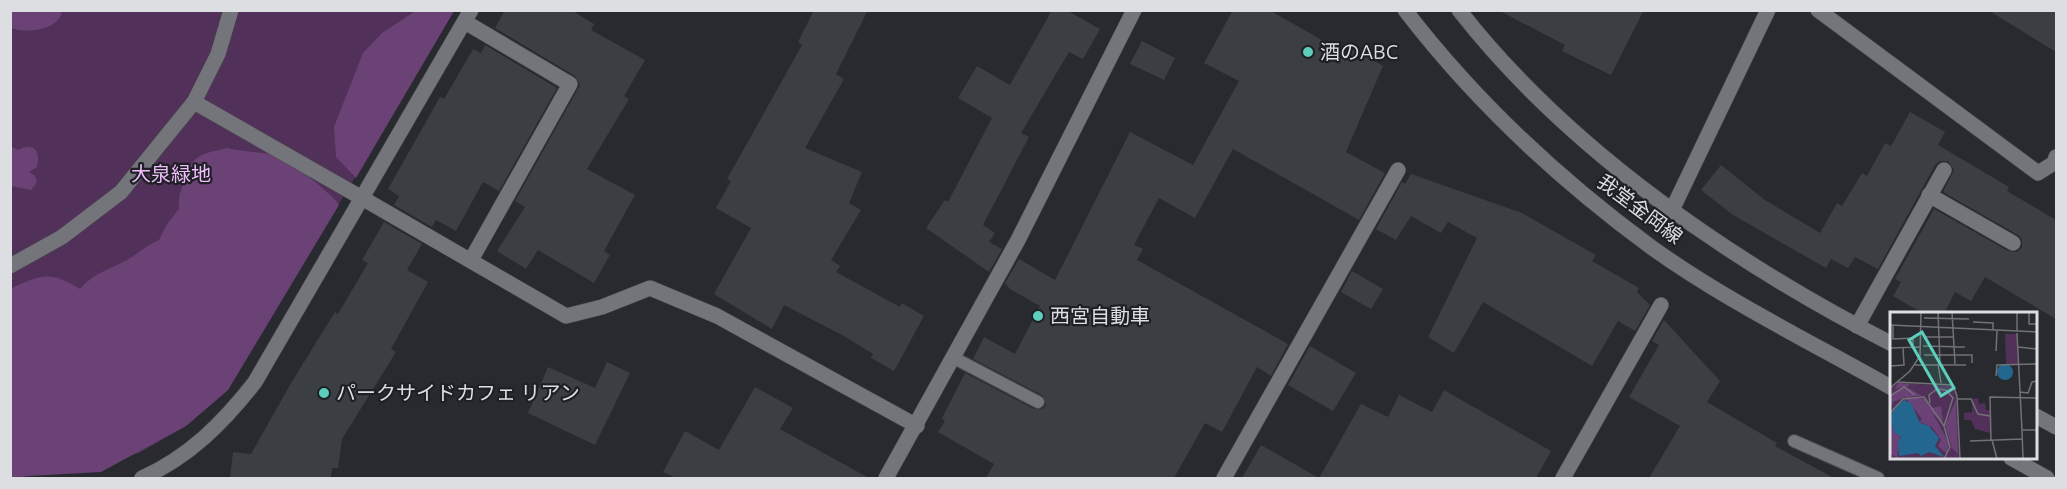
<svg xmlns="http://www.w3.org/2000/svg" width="2067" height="489" font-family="Ubuntu,'Noto Sans JP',sans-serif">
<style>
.green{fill:#513159}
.forest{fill:#6b4275}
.building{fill:#3b3e42}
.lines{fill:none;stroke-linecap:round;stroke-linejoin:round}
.service-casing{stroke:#47474c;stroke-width:14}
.pedestrian-casing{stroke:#47474c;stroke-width:16}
.minor-casing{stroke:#47474c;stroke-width:16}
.secondary-casing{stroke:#47474c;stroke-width:16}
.service{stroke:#74757b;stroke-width:12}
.pedestrian{stroke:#74757b;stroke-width:15}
.minor{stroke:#74757b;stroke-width:15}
.secondary{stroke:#74757b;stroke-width:15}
.poi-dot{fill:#5ccebb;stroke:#1f2025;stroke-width:2}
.labels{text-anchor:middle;stroke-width:4.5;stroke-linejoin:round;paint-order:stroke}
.poi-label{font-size:20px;fill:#dddee1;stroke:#1f2025;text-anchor:start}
.park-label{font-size:20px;fill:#eebcfb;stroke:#1f2025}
.street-label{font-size:20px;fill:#dddee1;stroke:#1f2025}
.inset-road{fill:none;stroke:#717276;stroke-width:1.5}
.view{fill:#5ccebb;fill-opacity:0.15;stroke:#5ccebb;stroke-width:3}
.inset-edge{fill:none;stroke:#dddee1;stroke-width:3}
</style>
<rect width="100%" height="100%" fill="#292a2f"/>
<path class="green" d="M11,11H454L228,390L186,426L139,453L19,478L11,477Z"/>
<g class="forest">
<path d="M417,10L454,11L356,178L336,157L334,127L363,53L382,33Z"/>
<path d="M10,11L11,10L62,11C59,30 27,34 11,28Z"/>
<path d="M10,146L18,150C34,141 41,152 37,167L29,172L35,176L37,182L31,190L11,186Z"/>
<path d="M227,148C244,152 262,152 279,156C287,158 338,199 339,205L228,390L186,426L101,472L11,477L10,289C40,275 50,270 80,289C92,274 110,269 127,260C139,253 147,245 159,240L167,224L179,209C178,196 181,190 185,178C193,153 204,154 227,148Z"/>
</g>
<g class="building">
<path d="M505,10H571L594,24L591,30L645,60L624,96L629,99L587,169L635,195L604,251L610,255L594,283L538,250L526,269L497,251L525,207L515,201L580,85L575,76L495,28Z"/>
<path d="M814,10H868L836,74L844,79L805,148L862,172L849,203L861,210L831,260L840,266L836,272L900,307L902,303L924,316L894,371L871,358L873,354L844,336L784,305L772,329L714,294L751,228L716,208L731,181L727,179L802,45L798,42Z"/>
<path d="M1052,10H1066L1100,29L1083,59L1069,52L1021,133L1029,137L983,225L995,233L989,242L1002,249L989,272L926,228L945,200L948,202L992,118L958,98L977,66L1010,85Z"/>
<path d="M1233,10H1269L1341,51L1344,44L1383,66L1346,152L1385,173L1359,220L1233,149L1195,218L1159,198L1134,245L1143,249L1137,260L1288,344L1271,376L1257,367L1222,432L1205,423L1174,478H986L994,464L938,432L945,421L942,418L965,373L1034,409H1042L1046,405L1042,395L973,359L984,337L1015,354L1040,306L1010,289L1005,283L1019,259L1055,280L1130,132L1193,165L1239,81L1204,63Z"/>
<path d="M1498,10H1644L1611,75L1562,51L1565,45Z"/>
<path d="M1988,10H2056V52Z"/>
<path d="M1142,41L1175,58L1164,80L1130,64Z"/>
<path d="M485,45L557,88L499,191L483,182L456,231L436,220L432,227L394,205L399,196L388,189L440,97L444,99L473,49L481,53Z"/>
<path d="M1910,112L1945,132L1938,145L2009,187L2007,191L2056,220V319L1985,277L1971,301L1955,292L1944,314H1924L1893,296L1901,282L1895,279L1934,209L2008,251L2017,252L2022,247V239L2018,235L1943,192L1954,170L1948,161H1940L1935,165L1878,269L1855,257L1848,268L1831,259L1826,268L1733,215L1701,190L1721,165L1765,200L1820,233L1837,203L1842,206L1862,173L1867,176L1885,143L1891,146Z"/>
<path d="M1411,174L1522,213L1596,255L1592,261L1639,288L1637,292L1650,305L1635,331L1618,321L1592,366L1483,302L1454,353L1428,337L1477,238L1448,222L1441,233L1411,216L1396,240L1376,229L1402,182L1405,184Z"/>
<path d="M384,222L422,244L407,270L428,282L391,349L396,352L342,439L338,468H332L331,478H230L233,452L251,454L291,383L335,312L338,314L368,263L362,260Z"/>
<path d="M1352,271L1383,289L1371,309L1341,292Z"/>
<path d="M1664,320L1720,381L1707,402L1777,443L1775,446L1834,478H1649L1680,426L1629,397L1659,345L1652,341Z"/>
<path d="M1310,346L1356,373L1333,411L1288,385Z"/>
<path d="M607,362L630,373L595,445L528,413L548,367L595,388Z"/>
<path d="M755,387L793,408L780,429L869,478H676L663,472L685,431L719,450Z"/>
<path d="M1444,390L1551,451L1536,478H1242L1261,445L1319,478L1361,404L1388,417L1399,395L1432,412Z"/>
</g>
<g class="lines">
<defs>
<g id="service">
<path d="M954,358L1038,402"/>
<path d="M1794,441L1878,478"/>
</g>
<g id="pedestrian">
<path d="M194,102L362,198"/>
<path d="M10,266L62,237L121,192L194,102L218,54L231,10"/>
</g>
<g id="minor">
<path d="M1818,10L2038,173L2054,163L2056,157"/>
<path d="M465,22L570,84L471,260"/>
<path d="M1929,195L2013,243"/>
<path d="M362,198L566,316L602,307L650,288L717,316L917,426"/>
<path d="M1672,210L1768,10"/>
<path d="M1857,326L1944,170"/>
<path d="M142,478C189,457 223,423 255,382L471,10"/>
<path d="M886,478L1018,240L1134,10"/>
<path d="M1224,478L1398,170"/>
<path d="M1563,478L1661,305"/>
</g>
<g id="secondary">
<path d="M1405,10C1474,100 1560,180 1651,247C1726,301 1811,342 1892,388"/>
<path d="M1459,10C1569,151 1734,263 1892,344"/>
<path d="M2036,416L2056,427"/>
<path d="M2011,458L2047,478"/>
</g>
</defs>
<use href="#service" class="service-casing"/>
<use href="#pedestrian" class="pedestrian-casing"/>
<use href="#minor" class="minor-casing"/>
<use href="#secondary" class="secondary-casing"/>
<use href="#service" class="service"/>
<use href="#pedestrian" class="pedestrian"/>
<use href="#minor" class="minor"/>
<use href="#secondary" class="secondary"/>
</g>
<g class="poi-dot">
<circle cx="1308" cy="52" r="6"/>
<circle cx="1038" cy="316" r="6"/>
<circle cx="324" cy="393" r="6"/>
</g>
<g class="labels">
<g class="poi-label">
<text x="1320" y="59">酒のABC</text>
<text x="1050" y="323">西宮自動車</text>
<text x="336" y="400">パークサイドカフェ リアン</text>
</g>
<g class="park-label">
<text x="171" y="181">大泉緑地</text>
</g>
<g class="street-label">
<text transform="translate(1640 209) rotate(37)" y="7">我堂金岡線</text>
</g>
</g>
<g transform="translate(1890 312)">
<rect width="147" height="147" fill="#292a2f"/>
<path d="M115,22H127L128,52H116ZM7,71L62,74L67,85L69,147H0V77ZM88,86L89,92L95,91L96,98H100V121L85,117L81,108H74V101L82,100V87Z" fill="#513159"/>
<path d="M8,71L43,73L20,72L17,75L32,84L19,85L35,87L42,96L51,94L53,111L43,102L59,131L57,142L48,134L51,128L42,115L29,110L32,107L15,85L3,90L0,98V85L13,75L5,77ZM66,88V96L68,142L62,136L55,113ZM0,112L10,124L7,146L0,141Z" fill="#6b4275"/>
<path d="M107 60a8 8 0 1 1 16 0a8 8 0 1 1-16 0ZM14,88L21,91L30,111L39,114L49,126L45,134L54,145L39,140L31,144L28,141L9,144L8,129L11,125L4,120L0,106L5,95Z" fill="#236791"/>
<path class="inset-road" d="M48,0L50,52M62,0L65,52M127,0V19M139,0V12H147M34,6L79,7M83,10L103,11V18M0,13L147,20M3,13V27L23,26V36M127,21L132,118H147M35,28V25H63M33,34L75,35M128,35L147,37M0,36L31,35M106,39L107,19M34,43H82V51M48,52L51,71M25,53H76M0,54L14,53L13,35M106,64L107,53L147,52M8,70L63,73L67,84L70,147M0,76L20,59L30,44L31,0M130,80L138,81L142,70L147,69M0,84L14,75L25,83M68,87H81L88,102L100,104M40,91L39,83L47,77L56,78L63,86L54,114L60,135L54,147M0,101L13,87L34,85L54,114M132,118L133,147M101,128L100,85L147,86M102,128L107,147M80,129L132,127"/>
<path class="view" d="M32,20L64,76L51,84L19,28Z"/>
<rect width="147" height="147" class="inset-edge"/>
</g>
<rect width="2067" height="489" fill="none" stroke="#dddee1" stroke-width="24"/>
</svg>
